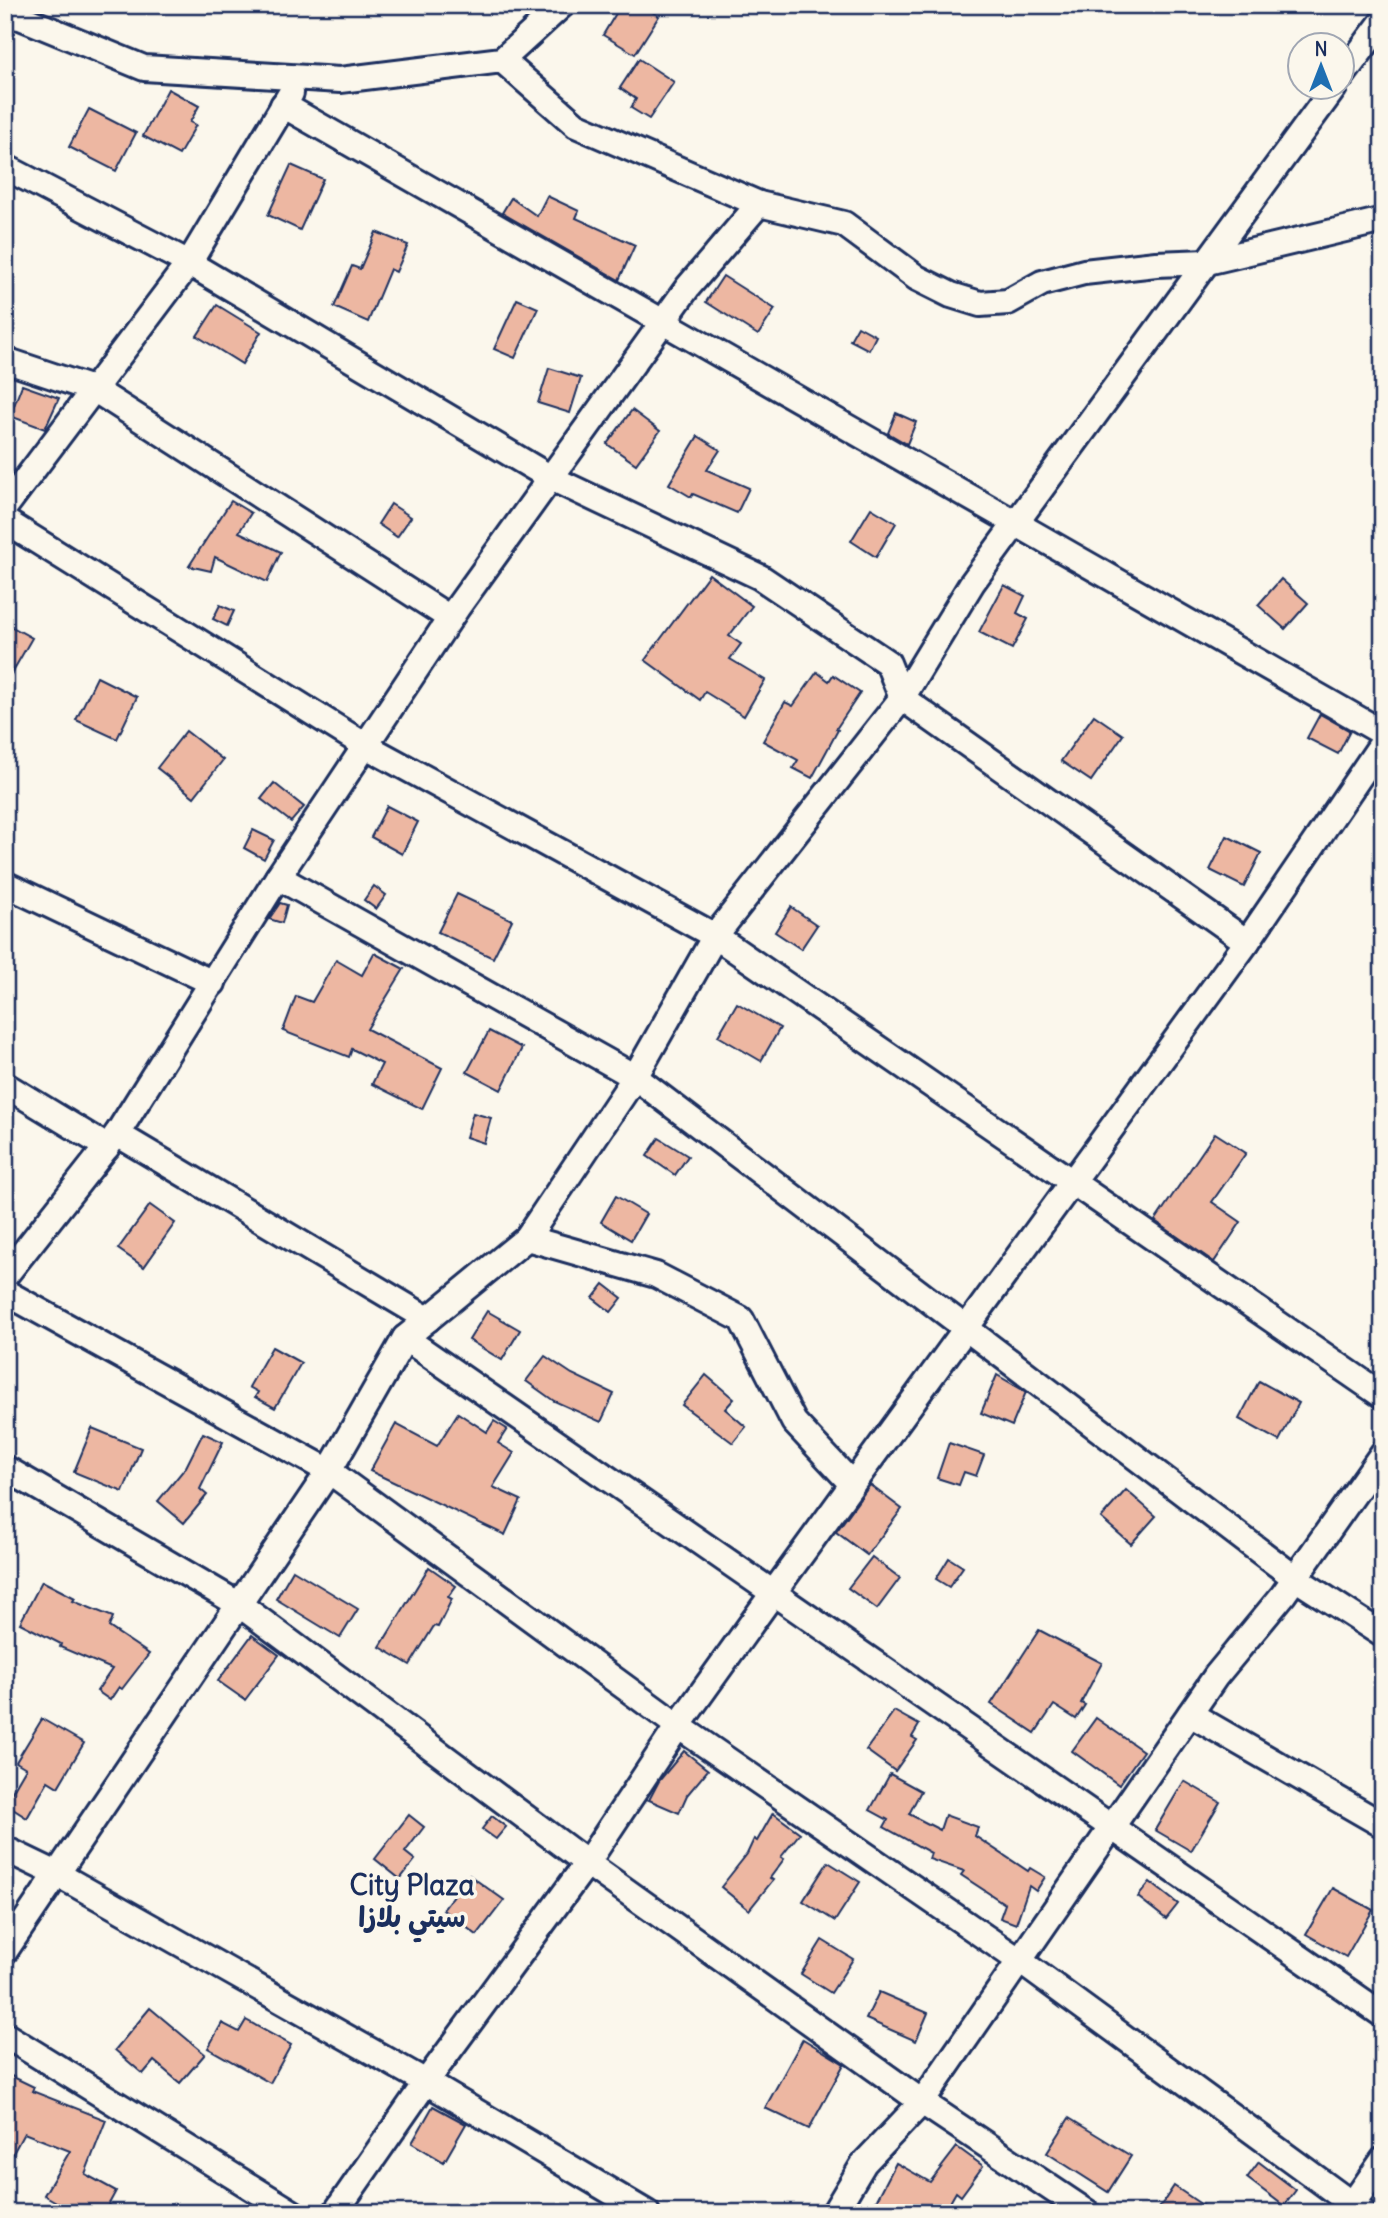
<svg xmlns="http://www.w3.org/2000/svg" width="1388" height="2218" font-family="Delius,'Playpen Sans Arabic',sans-serif">
<style>
.building{fill:#edb7a2;stroke:#1b2f5e;stroke-width:2}
.lines{fill:none;stroke-linecap:round;stroke-linejoin:round}
.street-casing{stroke:#1b2f5e;stroke-width:30}
.street{stroke:#fbf7ec;stroke-width:24}
.labels{text-anchor:middle;stroke-width:7;stroke-linejoin:round;paint-order:stroke}
.district-label{font-size:28px;font-weight:bold;fill:#1b2f5e;stroke:#fbf7ec}
</style>
<rect width="100%" height="100%" fill="#fbf7ec"/>
<filter id="ink" filterUnits="userSpaceOnUse"><feTurbulence type="fractalNoise" baseFrequency=".0143" numOctaves="2"/><feDisplacementMap in="SourceGraphic" scale="14" xChannelSelector="R" yChannelSelector="G"/><feConvolveMatrix kernelMatrix="1 2 1 2 8 2 1 2 1" color-interpolation-filters="sRGB"/></filter>
<g filter="url(#ink)">
<g class="building">
<path d="M621,5H640L659,16L635,54L603,35Z"/>
<path d="M639,59L674,82L649,119L631,108L636,99L620,88Z"/>
<path d="M168,89L199,106L190,122L196,125L179,155L143,136Z"/>
<path d="M89,109L136,133L116,171L69,147Z"/>
<path d="M291,165L323,179L300,230L268,215Z"/>
<path d="M547,196L579,211L576,218L635,245L619,280L502,213L511,198L537,216Z"/>
<path d="M376,232L408,245L396,272L390,269L368,322L334,307L352,266L360,269Z"/>
<path d="M723,276L775,309L758,335L706,302Z"/>
<path d="M517,299L538,308L515,358L494,349Z"/>
<path d="M217,305L261,332L242,364L197,336Z"/>
<path d="M858,326L876,336L869,350L850,340Z"/>
<path d="M549,368L581,378L570,413L538,403Z"/>
<path d="M22,385L59,398L45,429L10,416Z"/>
<path d="M632,410L660,431L636,464L607,444Z"/>
<path d="M896,413L916,422L907,444L888,433Z"/>
<path d="M698,436L720,450L707,470L749,488L737,513L693,494L691,497L669,484Z"/>
<path d="M231,501L251,513L239,532L281,552L267,582L215,557L211,571L189,566Z"/>
<path d="M391,504L411,517L397,537L378,524Z"/>
<path d="M871,508L896,523L876,557L851,541Z"/>
<path d="M709,574L752,606L729,636L741,644L730,659L765,680L744,716L705,692L700,700L645,660Z"/>
<path d="M1281,579L1308,603L1285,629L1258,605Z"/>
<path d="M1004,585L1025,596L1017,613L1028,619L1012,649L979,632Z"/>
<path d="M220,605L234,611L227,626L213,619Z"/>
<path d="M5,623L32,638L5,685Z"/>
<path d="M817,672L829,681L833,675L860,693L836,729L838,730L812,778L793,768L798,760L763,741L785,702L793,706Z"/>
<path d="M97,677L137,697L117,739L76,720Z"/>
<path d="M1320,714L1350,731L1338,754L1307,738Z"/>
<path d="M1094,715L1123,735L1091,781L1061,761Z"/>
<path d="M186,731L223,760L194,797L157,768Z"/>
<path d="M274,783L304,807L291,822L261,799Z"/>
<path d="M387,806L418,822L402,854L371,837Z"/>
<path d="M253,830L274,840L264,859L244,848Z"/>
<path d="M1227,836L1261,853L1244,887L1210,870Z"/>
<path d="M374,886L386,895L376,909L364,900Z"/>
<path d="M457,894L512,920L493,958L438,932Z"/>
<path d="M280,903L287,905L282,923L269,919Z"/>
<path d="M791,907L817,925L801,949L775,932Z"/>
<path d="M374,953L404,969L367,1029L442,1068L422,1109L372,1084L382,1064L352,1049L349,1057L283,1031L296,996L312,1002L336,960L362,975Z"/>
<path d="M737,1003L780,1028L761,1061L718,1036Z"/>
<path d="M489,1031L522,1048L501,1090L467,1072Z"/>
<path d="M473,1113L491,1118L484,1143L466,1137Z"/>
<path d="M1215,1133L1246,1153L1212,1202L1241,1222L1214,1262L1155,1221Z"/>
<path d="M659,1138L688,1156L675,1175L647,1156Z"/>
<path d="M616,1196L646,1214L631,1240L601,1222Z"/>
<path d="M150,1205L175,1223L144,1267L118,1249Z"/>
<path d="M604,1284L622,1298L611,1312L593,1298Z"/>
<path d="M487,1311L520,1330L502,1360L469,1340Z"/>
<path d="M272,1347L301,1363L275,1408L255,1397L258,1392L249,1387Z"/>
<path d="M545,1356L572,1374L614,1394L601,1422L554,1401L526,1381Z"/>
<path d="M706,1375L734,1399L725,1409L746,1427L733,1443L682,1405Z"/>
<path d="M997,1375L1026,1392L1012,1426L981,1413Z"/>
<path d="M1259,1381L1299,1403L1279,1441L1239,1419Z"/>
<path d="M458,1413L487,1432L494,1421L507,1429L498,1443L514,1453L493,1487L521,1500L505,1535L370,1471L396,1424L437,1446Z"/>
<path d="M92,1428L141,1448L123,1492L74,1472Z"/>
<path d="M203,1433L223,1442L200,1489L207,1495L184,1523L158,1501L186,1467Z"/>
<path d="M949,1443L984,1455L976,1476L964,1472L959,1485L937,1478Z"/>
<path d="M870,1485L902,1509L867,1555L836,1532Z"/>
<path d="M1126,1490L1156,1516L1131,1544L1101,1518Z"/>
<path d="M872,1557L900,1578L877,1609L848,1588Z"/>
<path d="M949,1558L963,1567L949,1587L936,1579Z"/>
<path d="M429,1567L456,1586L448,1597L452,1599L438,1627L434,1626L410,1665L380,1647Z"/>
<path d="M293,1570L358,1609L340,1638L276,1599Z"/>
<path d="M42,1581L75,1598L73,1601L113,1617L109,1627L149,1654L122,1689L119,1687L110,1700L97,1691L112,1669L60,1647L61,1644L20,1623Z"/>
<path d="M1039,1630L1102,1663L1081,1703L1085,1705L1076,1719L1054,1705L1035,1733L991,1704Z"/>
<path d="M252,1635L279,1655L245,1700L218,1681Z"/>
<path d="M894,1711L919,1725L912,1737L917,1740L895,1771L866,1750Z"/>
<path d="M1096,1718L1143,1751L1119,1785L1072,1751Z"/>
<path d="M42,1719L84,1743L58,1787L48,1781L27,1818L5,1804L26,1768L16,1762Z"/>
<path d="M684,1751L708,1770L687,1795L679,1813L649,1800L659,1781Z"/>
<path d="M890,1774L921,1791L909,1814L940,1830L945,1815L978,1827L975,1836L1028,1871L1030,1868L1045,1877L1036,1891L1029,1886L1016,1924L1000,1918L1005,1904L961,1875L964,1871L929,1859L931,1853L884,1827L888,1820L870,1810Z"/>
<path d="M1184,1781L1220,1802L1191,1851L1155,1830Z"/>
<path d="M773,1813L800,1833L781,1857L784,1859L770,1878L773,1880L749,1910L721,1887L747,1854L754,1839L757,1841Z"/>
<path d="M409,1815L424,1827L405,1852L415,1860L400,1879L375,1859Z"/>
<path d="M492,1816L506,1827L496,1839L482,1829Z"/>
<path d="M828,1862L860,1882L835,1921L803,1901Z"/>
<path d="M469,1875L504,1900L477,1935L443,1910Z"/>
<path d="M1150,1882L1178,1904L1166,1919L1138,1897Z"/>
<path d="M1333,1888L1373,1910L1346,1957L1306,1934Z"/>
<path d="M822,1940L853,1959L831,1993L801,1974Z"/>
<path d="M879,1992L928,2013L916,2041L866,2019Z"/>
<path d="M150,2008L205,2054L180,2083L154,2061L143,2074L115,2050Z"/>
<path d="M246,2020L291,2045L270,2083L208,2048L222,2023L239,2032Z"/>
<path d="M803,2039L844,2064L809,2129L765,2108Z"/>
<path d="M5,2073L34,2087L32,2091L106,2120L85,2174L116,2191L104,2213H76L44,2195L70,2151L24,2133L5,2168Z"/>
<path d="M433,2106L466,2124L444,2162L412,2143Z"/>
<path d="M1069,2118L1131,2156L1108,2192L1047,2153Z"/>
<path d="M957,2147L983,2166L961,2196L956,2192L944,2213H870L896,2163L930,2182Z"/>
<path d="M1259,2162L1296,2190L1284,2206L1247,2178Z"/>
<path d="M1174,2186L1214,2213H1156Z"/>
</g>
<g class="lines">
<defs>
<g id="street">
<path d="M5,15L20,17L144,68L340,80L502,60L562,5"/>
<path d="M502,60L576,125L759,204L844,224L917,278L951,295L980,304L1008,302L1042,283L1084,272L1156,264L1207,262L1383,220"/>
<path d="M1342,76L1383,21"/>
<path d="M283,105L1383,733"/>
<path d="M5,167L189,263L551,478L760,577L888,663L902,698L1247,942"/>
<path d="M5,360L95,390L450,618"/>
<path d="M5,507L189,263L291,93"/>
<path d="M5,521L366,746L715,936L1383,1396"/>
<path d="M278,877L635,1077L1295,1578L1383,1635"/>
<path d="M5,884L213,983"/>
<path d="M5,1085L107,1147"/>
<path d="M117,1134L428,1319"/>
<path d="M527,1238L656,1275L741,1319L794,1422L852,1484"/>
<path d="M5,1276L117,1134L278,877L457,608L688,287L759,204"/>
<path d="M5,1292L329,1471L678,1726L1020,1961L1364,2213"/>
<path d="M405,1338L1383,2015"/>
<path d="M5,1468L240,1605L587,1863L922,2102L1088,2213"/>
<path d="M1190,1714L1383,1825"/>
<path d="M5,1849L59,1875L426,2082L647,2213"/>
<path d="M5,1951L329,1471L405,1338L527,1238L635,1077L715,936L902,698L972,583L1334,88"/>
<path d="M5,2035L293,2213"/>
<path d="M335,2213L426,2082L587,1863L678,1726L774,1592L1247,942L1383,742"/>
<path d="M834,2213L864,2163L922,2102L1216,1676L1283,1595L1383,1453"/>
<path d="M1346,2213L1383,2160"/>
</g>
</defs>
<use href="#street" class="street-casing"/>
<use href="#street" class="street"/>
</g>
</g>
<g class="labels">
<g class="district-label">
<text x="412" y="1895">City Plaza<tspan x="412" dy="32">سيتي بلازا</tspan></text>
</g>
</g>
<rect width="1388" height="2218" fill="none" stroke="#fbf7ec" stroke-width="28"/>
<rect x="14" y="14" width="1360" height="2190" fill="none" stroke="#1b2f5e" stroke-width="2.5" filter="url(#ink)"/>
<g transform="translate(1321 66)"><circle r="33" fill="#fbf7ec" stroke="#a1a7b3" stroke-width="2"/>
<path d="M0-5L12 26L0 18L-12 26Z" fill="#1f6fb2"/>
<text y="-10" font-size="19" font-weight="bold" text-anchor="middle" fill="#1b2f5e">N</text>
</g>
</svg>
